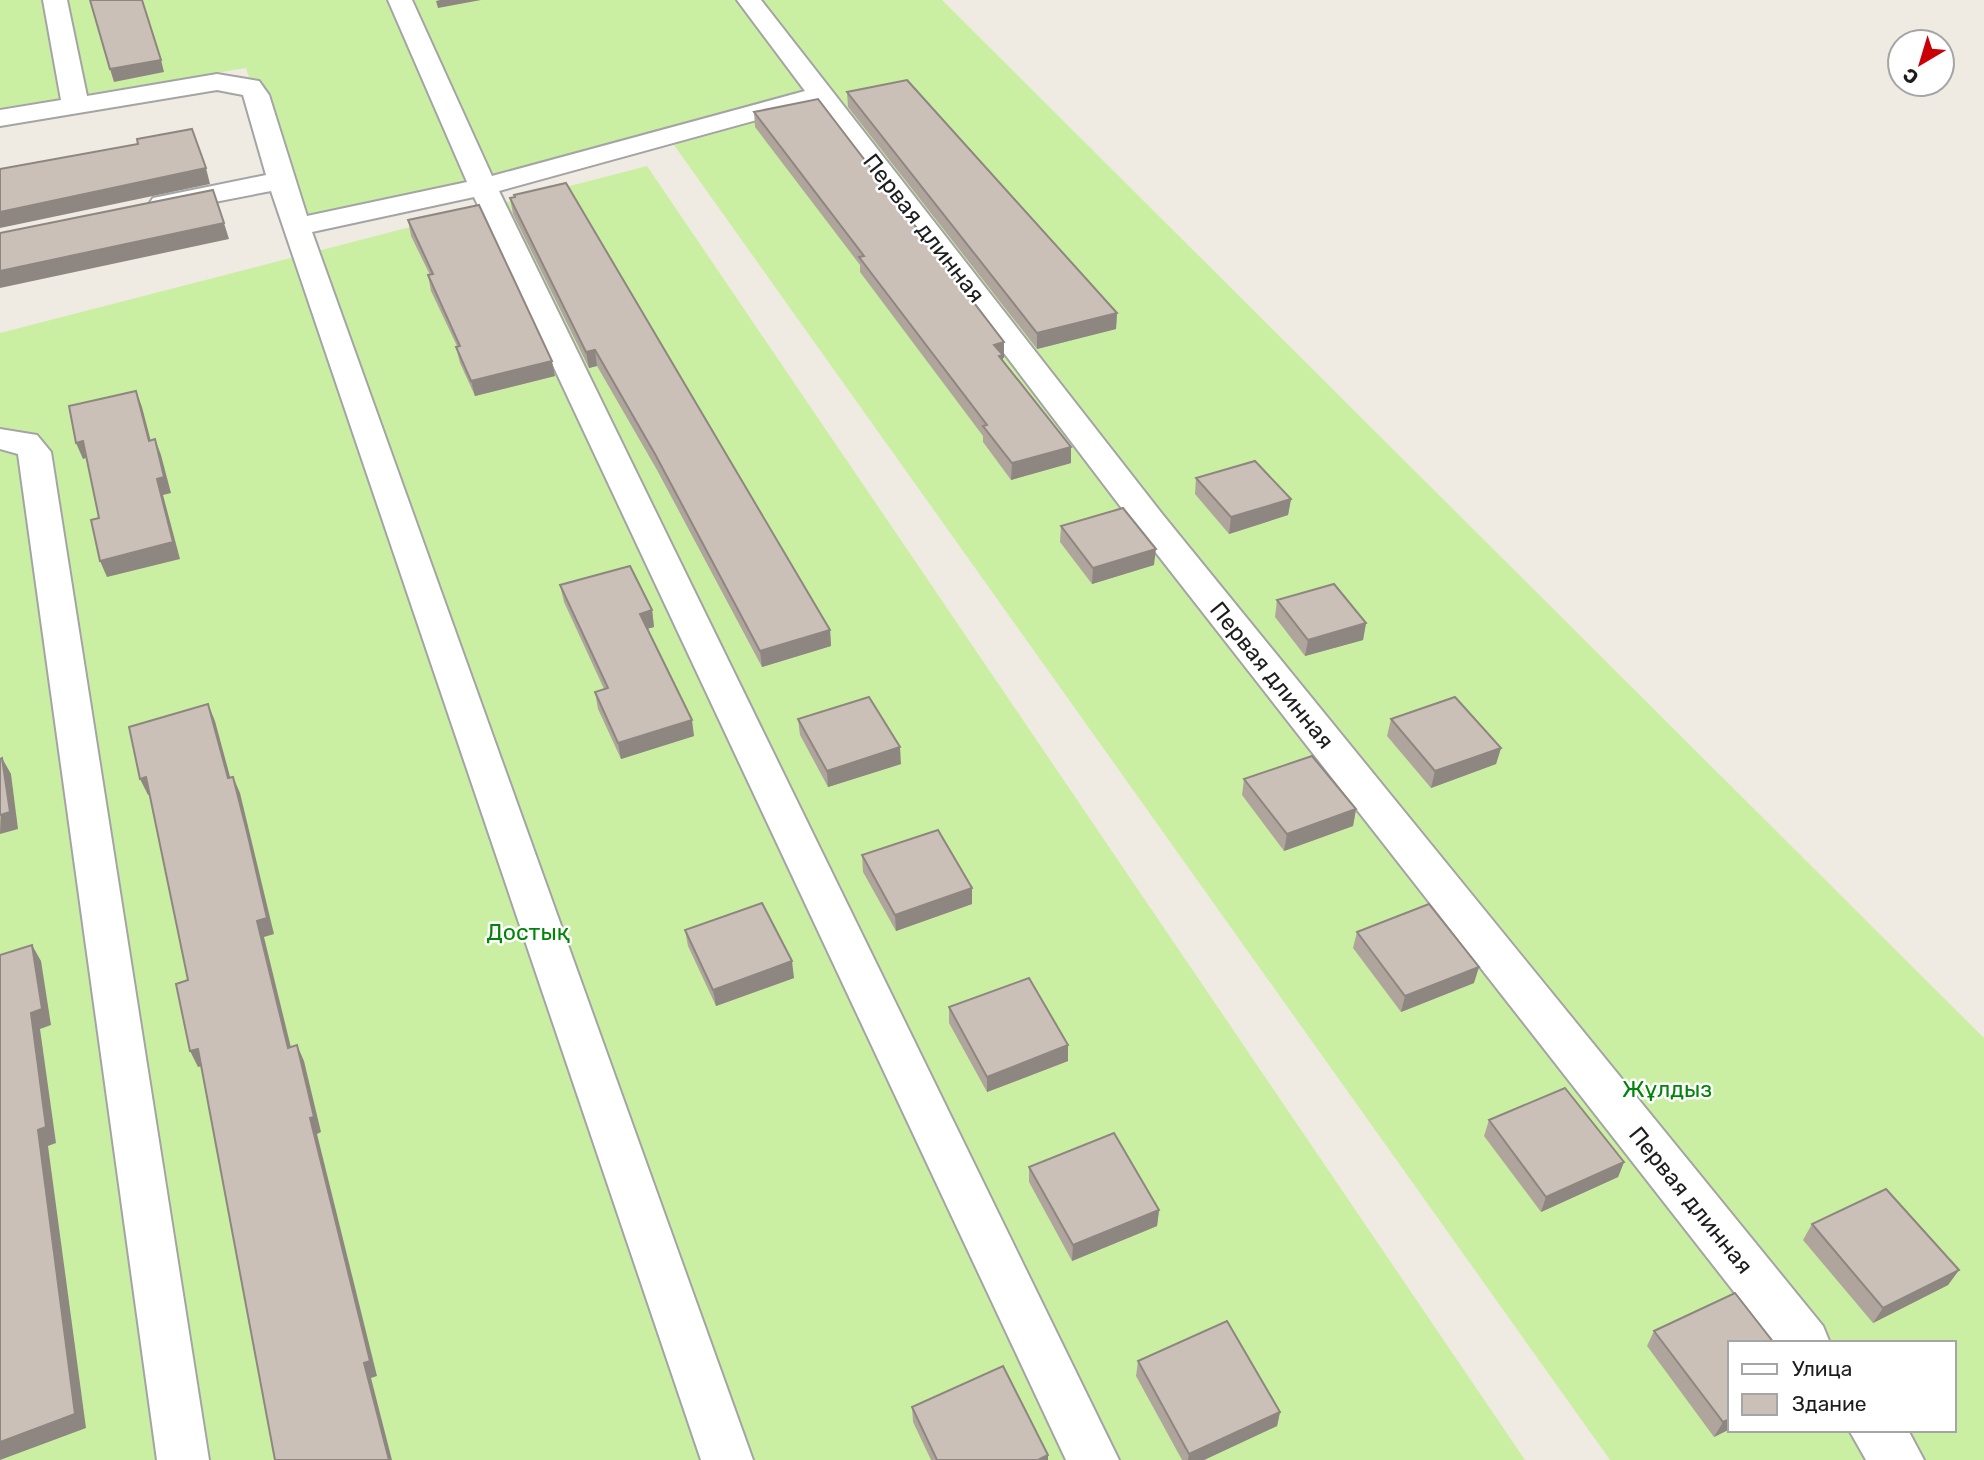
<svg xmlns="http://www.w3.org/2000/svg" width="1984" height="1460" font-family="Rubik,sans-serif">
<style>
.grass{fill:#cbefa2;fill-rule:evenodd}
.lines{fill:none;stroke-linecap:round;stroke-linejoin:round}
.minor-casing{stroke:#a4a4a4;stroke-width:4}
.minor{fill:#fff;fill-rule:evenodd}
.wall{fill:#afa59d}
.shaded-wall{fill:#8e8680}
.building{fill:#cbc0b7;stroke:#8e8680;stroke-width:2}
.labels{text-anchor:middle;stroke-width:5;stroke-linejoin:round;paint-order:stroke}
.street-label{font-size:23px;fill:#1d1d1d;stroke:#fff}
.park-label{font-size:23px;fill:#018407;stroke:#fff}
</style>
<rect width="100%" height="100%" fill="#efeae2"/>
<g class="grass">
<path d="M0,0H942L1984,1038V1460H1610L669,138L297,227L246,68L0,108ZM1730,1343H1954V1430H1730Z"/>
<path d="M647,166L1525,1460H0V333Z"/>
</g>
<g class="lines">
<defs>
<g id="minor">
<path d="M43,0H67L87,96L217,74L259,81L269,95L307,216L467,182L388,0H412L492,176L805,91L737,0H761L1163,515L1823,1326L1830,1343H1774L1139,531L815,104L499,191L1119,1460H1066L474,197L312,232L753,1460H701L271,191L163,212L153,210L149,204L153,198L163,196L266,175L243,95L217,90L0,126V110L61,100Z"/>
<path d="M0,429L37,435L51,452L209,1460H157L18,454L0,449Z"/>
<path d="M1849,1430H1908L1924,1460H1866Z"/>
</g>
</defs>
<use href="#minor" class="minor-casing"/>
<use href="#minor" class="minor"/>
</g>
<g class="wall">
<path d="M847,92L1117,313L1116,329L1037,349L848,107Z"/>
<path d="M754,112L1004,358H1003V361L1071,463L1011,480L983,442V436L860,272V265L755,127Z"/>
<path d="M514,195L830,630L831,646L762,667L657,470L597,366L589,368L513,214L510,198L514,197Z"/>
<path d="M408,220L555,376L475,396L460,363L456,347L457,346L431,291L428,275H430L411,236Z"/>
<path d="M1196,478L1291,499L1288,515L1229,534L1195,494Z"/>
<path d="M1061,526L1154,565L1092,584L1060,542Z"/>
<path d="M560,585L652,610L654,627L647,629L694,736L621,759L598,709L595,692L604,689L564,602Z"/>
<path d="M1277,600L1366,623L1363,640L1305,656L1275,617Z"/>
<path d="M798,719L901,764L828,787L800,735Z"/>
<path d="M1391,719L1501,748L1496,764L1431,788L1387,736Z"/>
<path d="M1244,779L1356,809L1353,826L1284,851L1242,795Z"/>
<path d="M862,855L972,904L896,931L863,872Z"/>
<path d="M685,930L794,978L716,1006L688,946Z"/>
<path d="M1357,932L1474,983L1401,1012L1353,948Z"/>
<path d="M949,1007L1068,1061L987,1092L949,1023Z"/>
<path d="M1489,1120L1624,1162L1618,1177L1541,1212L1484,1136Z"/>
<path d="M1029,1167L1159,1210L1157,1226L1072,1261L1029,1182Z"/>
<path d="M1812,1224L1959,1270L1948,1285L1873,1323L1803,1240Z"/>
<path d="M1654,1331L1730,1429L1714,1437L1647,1346Z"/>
<path d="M1138,1361L1280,1412L1277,1426L1204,1460H1182L1136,1376Z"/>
<path d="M912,1407L1048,1460H931L913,1422Z"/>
</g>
<g class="shaded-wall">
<path d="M440,0H481L438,8L436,1Z"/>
<path d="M161,60L164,72L114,82L110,69Z"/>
<path d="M206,168L210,184L0,228V212Z"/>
<path d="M224,223L229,239L0,288V271Z"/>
<path d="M1117,313L1116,329L1037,349V333Z"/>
<path d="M1004,342V358H1003V371L994,345Z"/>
<path d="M595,350L597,366L589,368L586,352Z"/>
<path d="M552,361L555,376L475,396L471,381Z"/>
<path d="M136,391L142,407L155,457L149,441Z"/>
<path d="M155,439L161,455L171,493L163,495L180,559L107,577L100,561Z"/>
<path d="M83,441L89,457L83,459L76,443Z"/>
<path d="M1071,447V463L1011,480L1012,463Z"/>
<path d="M1291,499L1288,515L1229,534L1231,517Z"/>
<path d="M1156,549L1154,565L1092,584L1093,568Z"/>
<path d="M652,610L654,627L642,630L640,614Z"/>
<path d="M1366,623L1363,640L1305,656L1308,640Z"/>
<path d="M830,630L831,646L762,667L760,651Z"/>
<path d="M208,704L215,721L235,795L228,778Z"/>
<path d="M692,720L694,736L621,759L618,743Z"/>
<path d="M900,747L901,764L828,787L827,771Z"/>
<path d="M1501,748L1496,764L1431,788L1435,771Z"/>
<path d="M2,758L11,774L18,829L0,834Z"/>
<path d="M146,777L153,793L148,795L140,779Z"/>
<path d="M233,777L240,793L274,934L264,937L295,1064L288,1048L257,921Z"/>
<path d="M1356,809L1353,826L1284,851L1287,834Z"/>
<path d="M972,888V904L896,931L895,915Z"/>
<path d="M32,945L41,961L51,1025L40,1029L56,1143L48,1146L86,1428L0,1460V1442L38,1130L31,1013Z"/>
<path d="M792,961L794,978L716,1006L713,990Z"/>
<path d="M1479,967L1474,983L1401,1012L1405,996Z"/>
<path d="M297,1045L304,1061L321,1132L317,1134L377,1376L371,1378L392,1460H389L364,1363L310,1118Z"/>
<path d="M1068,1045V1061L987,1092V1077Z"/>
<path d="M198,1049L206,1065L198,1067L190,1051Z"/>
<path d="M1624,1162L1618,1177L1541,1212L1546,1197Z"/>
<path d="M1159,1210L1157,1226L1072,1261L1073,1245Z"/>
<path d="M1959,1270L1948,1285L1873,1323L1883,1308Z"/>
<path d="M1280,1412L1277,1426L1204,1460H1188L1189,1454Z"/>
<path d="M1730,1419V1429L1714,1437L1723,1422Z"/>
<path d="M1048,1455V1460H1038Z"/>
</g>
<g class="building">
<path d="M90,0H142L161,60L110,69Z"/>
<path d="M907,80L1117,313L1037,333L847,92Z"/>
<path d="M818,99L1004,342L994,345L1003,355L999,356L1071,447L1012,463L983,426L987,425L859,257L864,256L754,112Z"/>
<path d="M192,129L206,168L0,212V169L138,144L137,139Z"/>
<path d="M566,183L830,630L760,651L655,454L595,350L586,352L510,198L515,197L514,195Z"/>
<path d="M213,190L224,223L0,271V233Z"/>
<path d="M479,205L552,361L471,381L456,347L460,346L428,275L433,274L408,220Z"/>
<path d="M136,391L149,441L155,439L164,477L157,479L173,542L100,561L91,520L99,518L83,441L76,443L69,406Z"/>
<path d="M1255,461L1291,499L1231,517L1196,478Z"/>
<path d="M1123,508L1156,549L1093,568L1061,526Z"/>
<path d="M630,566L652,610L640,614L692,720L618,743L595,692L608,688L560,585Z"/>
<path d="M1334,584L1366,623L1308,640L1277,600Z"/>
<path d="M869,697L900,747L827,771L798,719Z"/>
<path d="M1455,697L1501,748L1435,771L1391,719Z"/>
<path d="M208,704L228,778L233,777L247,832L267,918L257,921L288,1048L297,1045L314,1117L310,1118L370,1361L364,1363L389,1460H275L198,1049L190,1051L176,984L188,980L146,777L140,779L129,727Z"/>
<path d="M1312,756L1356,809L1287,834L1244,779Z"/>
<path d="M2,758L10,812L0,815V759Z"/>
<path d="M938,830L972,888L895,915L862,855Z"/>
<path d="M762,903L792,961L713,990L685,930Z"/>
<path d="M1429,904L1479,967L1405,996L1357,932Z"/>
<path d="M32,945L42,1009L31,1013L46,1127L38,1130L75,1414L0,1442V955Z"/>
<path d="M1029,978L1068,1045L987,1077L949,1007Z"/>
<path d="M1565,1088L1624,1162L1546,1197L1489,1120Z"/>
<path d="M1114,1133L1159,1210L1073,1245L1029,1167Z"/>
<path d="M1886,1189L1959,1270L1883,1308L1812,1224Z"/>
<path d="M1735,1293L1774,1343H1730V1419L1723,1422L1654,1331Z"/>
<path d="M1227,1321L1280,1412L1189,1454L1138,1361Z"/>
<path d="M1003,1366L1048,1455L1038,1460H937L912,1407Z"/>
</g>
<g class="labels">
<g class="street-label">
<text transform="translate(924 228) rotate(52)" y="8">Первая длинная</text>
<text transform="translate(1272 675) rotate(51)" y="8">Первая длинная</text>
<text transform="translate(1691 1200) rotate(51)" y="8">Первая длинная</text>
</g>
<g class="park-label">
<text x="528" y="940">Достық</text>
<text x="1667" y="1097">Жұлдыз</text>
</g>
</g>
<rect x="1728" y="1341" width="228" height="91" fill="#ffffff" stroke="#a5a5a5" stroke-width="2"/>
<rect x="1742" y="1364" width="35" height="10" fill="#ffffff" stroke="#a5a5a5" stroke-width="2"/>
<text x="1792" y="1376" font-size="21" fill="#1d1d1d">Улица</text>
<rect x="1742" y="1394" width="35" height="21" fill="#cbc0b7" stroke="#a5a5a5" stroke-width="2"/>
<text x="1792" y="1411" font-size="21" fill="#1d1d1d">Здание</text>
<g transform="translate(1921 63) rotate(218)"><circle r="33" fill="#ffffff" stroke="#a5a5a5" stroke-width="2"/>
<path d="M0-5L12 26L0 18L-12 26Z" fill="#ca0007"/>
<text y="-10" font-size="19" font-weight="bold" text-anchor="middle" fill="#1d1d1d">С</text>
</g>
</svg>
